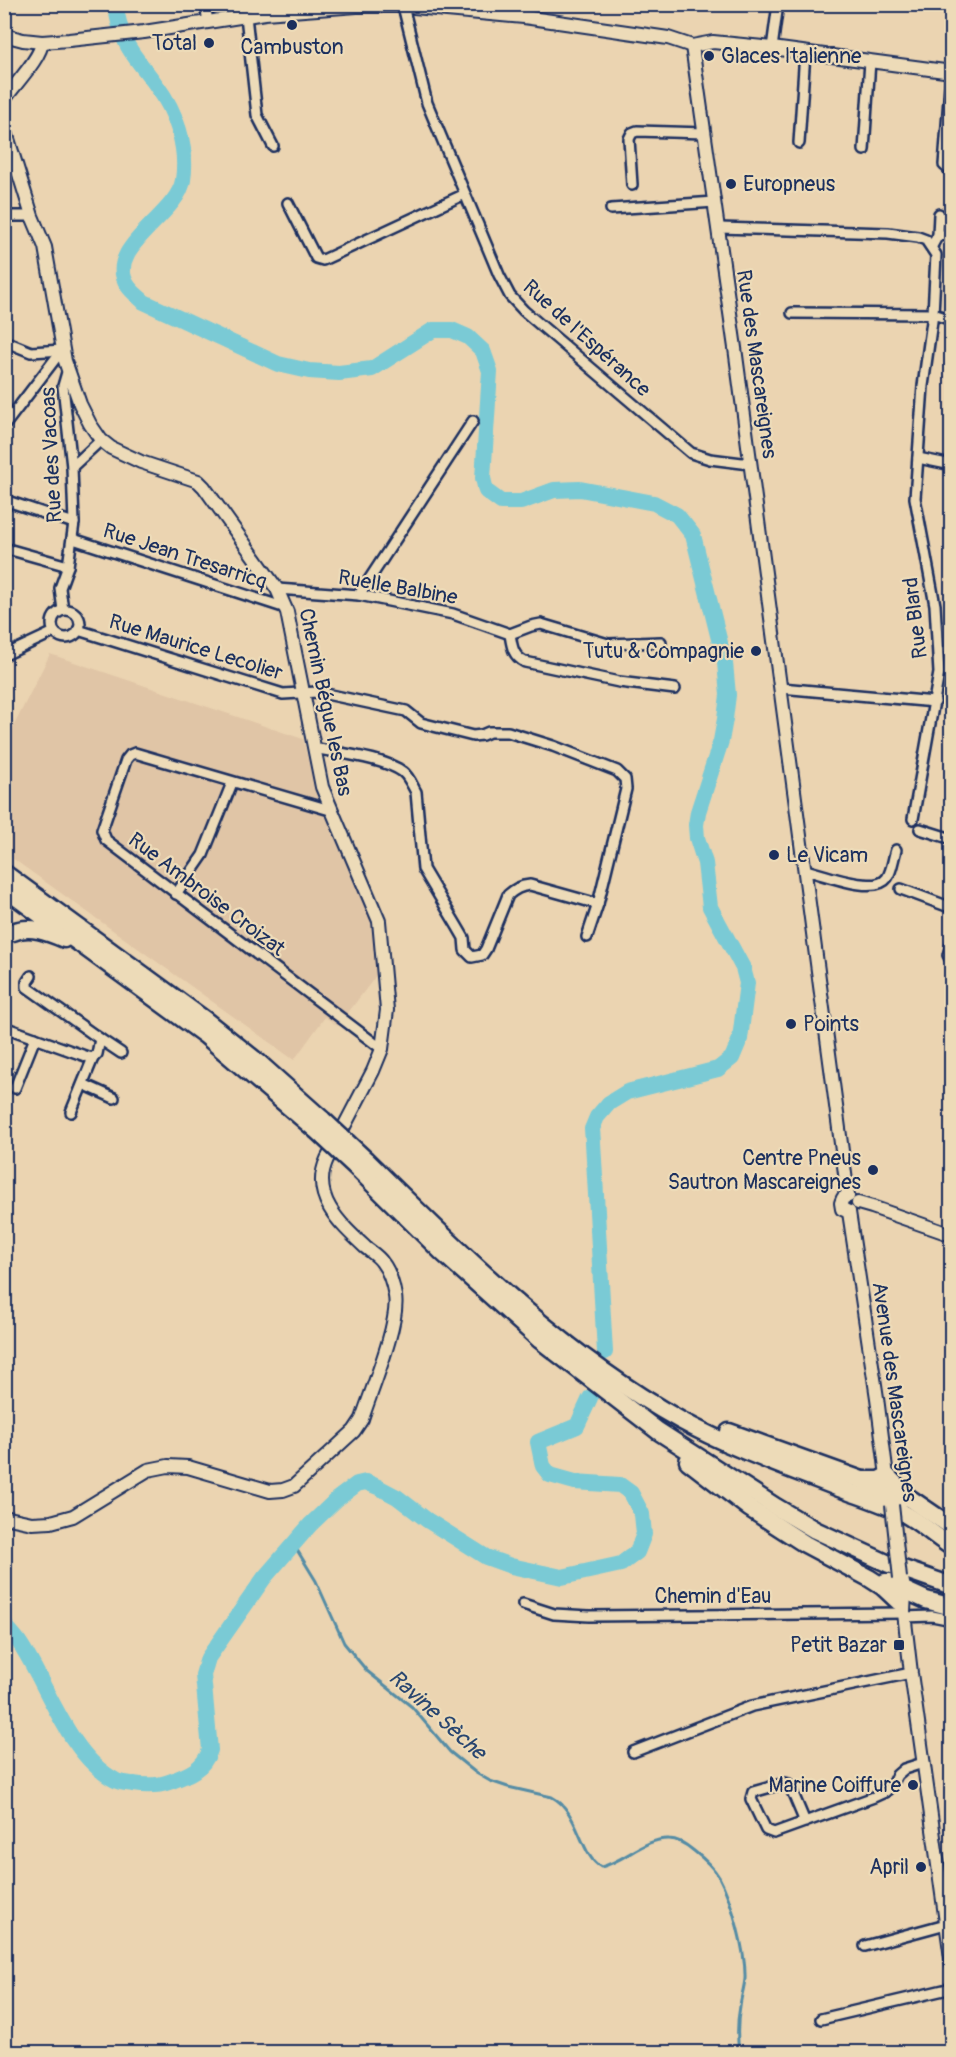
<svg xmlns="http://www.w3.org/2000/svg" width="956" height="2057" font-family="Pangolin,sans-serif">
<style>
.built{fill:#e0c5a6}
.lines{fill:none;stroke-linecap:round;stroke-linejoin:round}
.stream{stroke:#548ca5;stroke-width:3}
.river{stroke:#7acad5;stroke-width:16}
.street-casing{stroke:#1b2f5e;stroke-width:14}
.secondary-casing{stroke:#1b2f5e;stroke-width:16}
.highway-casing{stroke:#1b2f5e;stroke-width:21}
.street{stroke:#eddbb8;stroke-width:9}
.secondary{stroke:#eddbb8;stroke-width:12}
.highway{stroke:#eddbb8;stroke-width:16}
.secondary-bridge-casing{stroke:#1b2f5e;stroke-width:16;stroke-linecap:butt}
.highway-bridge-casing{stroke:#1b2f5e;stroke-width:21;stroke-linecap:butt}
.secondary-bridge{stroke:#eddbb8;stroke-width:12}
.highway-bridge{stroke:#eddbb8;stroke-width:16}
.poi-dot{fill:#1b2f5e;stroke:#eddbb8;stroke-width:2}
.labels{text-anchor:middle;stroke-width:4.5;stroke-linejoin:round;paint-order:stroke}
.poi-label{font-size:21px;fill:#1b2f5e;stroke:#eddbb8;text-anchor:end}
.street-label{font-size:21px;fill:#1b2f5e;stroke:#eddbb8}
.water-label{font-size:22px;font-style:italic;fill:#294670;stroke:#eddbb8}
</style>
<rect width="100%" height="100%" fill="#ebd4b1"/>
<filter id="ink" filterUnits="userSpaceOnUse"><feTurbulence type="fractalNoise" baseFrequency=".0167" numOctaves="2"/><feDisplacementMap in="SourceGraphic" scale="12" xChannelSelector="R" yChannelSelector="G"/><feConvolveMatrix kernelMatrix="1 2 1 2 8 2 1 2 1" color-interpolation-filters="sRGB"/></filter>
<g filter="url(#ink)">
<path class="built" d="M50,654L303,739L315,788L352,875L372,916L378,973L338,1026L325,1017L294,1060L5,853V743Z"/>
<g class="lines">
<path class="stream" d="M294,1545L316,1581L344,1643L367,1671L412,1707L450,1752L476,1773L490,1781L508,1787L552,1797C579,1811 580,1856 601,1867C625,1861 645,1838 669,1839C678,1839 687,1845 694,1851C703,1858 713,1867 719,1877C732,1901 746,1952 745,1979C744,1989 741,1997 740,2006C737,2022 737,2037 739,2052"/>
<g class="river">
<path d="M115,4C118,19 121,35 129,48C137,61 147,72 156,85C176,111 188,147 183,180C178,216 102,248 128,286C132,292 139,297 144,302L278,364L309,371L339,373L372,369L433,330H452L468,337L483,351L490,371L483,478L486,491L501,502H521L554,490L580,489L654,503L677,515L693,535L725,663L728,695L725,719L721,741L698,812L696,825L697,838L705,863L710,907L743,968L747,983L740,1039L732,1058L718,1069L627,1092L609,1103L597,1117L592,1129L593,1142L605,1352"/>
<path d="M4,1624C9,1630 15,1636 19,1642C47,1683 68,1755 115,1780C120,1783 127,1783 133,1784C145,1786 158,1786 169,1782C188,1775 203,1770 210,1750L203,1675L208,1658L264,1578L310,1525L337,1499L357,1484L366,1482L378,1487L397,1497L427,1520L486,1557L511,1566L562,1577L621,1564L637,1552L644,1534L642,1514L631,1493L620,1485L575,1482L550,1475L543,1466L538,1442L577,1426L590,1398"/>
</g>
<defs>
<g id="street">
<path d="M205,4L208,22"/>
<path d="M403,6L427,103L499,275L510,296L524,311L691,453L710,459L750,464"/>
<path d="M246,16L257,115L273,146"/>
<path d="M524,17L525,4"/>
<path d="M772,48L778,4"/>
<path d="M951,72L944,165L952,172"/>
<path d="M799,143L805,52"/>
<path d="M864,150L870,61"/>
<path d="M632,185L629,139L632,133L637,131L705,133"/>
<path d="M288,203L316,258L323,260L465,194"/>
<path d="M611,209L715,202"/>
<path d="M4,216H32"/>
<path d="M719,228L888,233L918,237L926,240L936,255L933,314L923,386L915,498L935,605L939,673L913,819"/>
<path d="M938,235L952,236"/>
<path d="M932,246L938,235L939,214"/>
<path d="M792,313L933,314L952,320"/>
<path d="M4,341L31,352L62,350"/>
<path d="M4,426L62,350"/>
<path d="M918,458L952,465"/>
<path d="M72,467L101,440"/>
<path d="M4,500L74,523"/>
<path d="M73,539L286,608"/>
<path d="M4,548L68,566"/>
<path d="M277,589L359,595L453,614L510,634L531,626L541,624L608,644L661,642"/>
<path d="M359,595L473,421"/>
<path d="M63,610L60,588L68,566L74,523L72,467L63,386L68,369"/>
<circle cx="66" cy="624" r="14"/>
<path d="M78,630L283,694L317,692L406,711L421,723L473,736L482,735L489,732H508L553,746L617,771L625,779L626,789L598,904L587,937"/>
<path d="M510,634C512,647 513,656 525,662L619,682L675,689"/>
<path d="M4,653L7,654L54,632"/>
<path d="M781,688L935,702"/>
<path d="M314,748C337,753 385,758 403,772C409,777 412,785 416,792L423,869L457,926L464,938L465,950L472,957L482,955L486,949L508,895C515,889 520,886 530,885L598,904"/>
<path d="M330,810L135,753L130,755L126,760L102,830L106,840L382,1049"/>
<path d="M920,829L952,839"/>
<path d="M805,870C823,874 875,895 887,878C892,871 893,859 896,850"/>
<path d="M901,889L952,908"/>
<path d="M176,894L203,855L232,783"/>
<path d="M952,942L948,955L952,962"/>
<path d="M4,1027L88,1057L93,1058L97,1054L100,1039L27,987V982L31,976"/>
<path d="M100,1039L121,1053"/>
<path d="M83,1084L114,1098"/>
<path d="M15,1088L35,1038"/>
<path d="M71,1112L93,1058"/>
<path d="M523,1604L554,1614L589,1616L904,1613"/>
<path d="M904,1617L932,1616L952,1620"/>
<path d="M633,1752L752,1706L911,1673"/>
<path d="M805,1822L789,1784L785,1783L753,1792L751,1799L766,1830L774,1833L874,1797L885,1792L892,1785L897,1775L904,1769L923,1763"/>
<path d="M865,1946L946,1924"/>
<path d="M821,2019L952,1988"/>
</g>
<g id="secondary">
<path d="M4,35L23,40L42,42L69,40L144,32L265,13L357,6H403L524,17L668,38L692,46L713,42L772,48L952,72"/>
<path d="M692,46L735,348L848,1196"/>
<path d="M4,100C14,85 41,58 42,42"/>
<path d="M4,126L32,216L45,247L65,361L80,404L90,424L101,440L111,448L141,462L198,481L204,487L277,589L287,612L322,787L379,921L387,1010L382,1049L373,1071L327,1159C310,1196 339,1223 365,1247C371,1252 378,1256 382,1262C390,1272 393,1284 395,1296C400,1322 371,1391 362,1419L354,1431L294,1486L283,1490L270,1491L188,1467L168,1466L148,1470L73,1516L51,1522L32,1523L4,1517"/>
<path d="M848,1196L843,1198L841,1203L842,1209L849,1212"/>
<path d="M858,1203L872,1207L952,1235"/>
<path d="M849,1212L877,1398L887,1476L886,1483"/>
<path d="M905,1591L904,1613L911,1673L952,1965"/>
</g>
<g id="highway">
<path d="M4,873L205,1020L259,1063L323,1120"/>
<path d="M4,888L205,1035L316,1130"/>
<path d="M13,932C30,925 48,932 64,939"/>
<path d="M366,1160C463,1255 560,1353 680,1420C731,1448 786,1467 839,1488C860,1496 883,1503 903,1513C920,1522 935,1536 952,1547"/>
<path d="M358,1169L443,1253L540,1340L658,1431L776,1507L815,1530L889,1564L952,1586"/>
<path d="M729,1432L862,1480L879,1488L891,1500L908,1497"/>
<path d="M688,1461L749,1508L805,1544L869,1578L883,1587L899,1602"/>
<path d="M863,1480H879L887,1476L908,1497L952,1527"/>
<path d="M885,1582H894L900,1578L902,1589L926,1600L952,1607"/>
</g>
</defs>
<use href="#street" class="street-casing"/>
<use href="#secondary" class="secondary-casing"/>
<use href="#highway" class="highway-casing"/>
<use href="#street" class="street"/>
<use href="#secondary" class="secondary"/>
<use href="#highway" class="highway"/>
<defs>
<path id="secondary-bridge" d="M892,1505L900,1578"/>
<g id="highway-bridge">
<path d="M323,1120L366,1160"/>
<path d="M316,1130L358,1169"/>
</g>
</defs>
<use href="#secondary-bridge" class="secondary-bridge-casing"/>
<use href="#highway-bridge" class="highway-bridge-casing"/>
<use href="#secondary-bridge" class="secondary-bridge"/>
<use href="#highway-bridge" class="highway-bridge"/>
</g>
</g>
<g class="poi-dot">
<circle cx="292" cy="25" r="6"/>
<circle cx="209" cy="43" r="6"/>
<circle cx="709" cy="56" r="6"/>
<circle cx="731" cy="184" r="6"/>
<circle cx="756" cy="651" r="6"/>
<circle cx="774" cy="855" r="6"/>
<circle cx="791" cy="1024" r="6"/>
<circle cx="873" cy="1170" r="6"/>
<rect x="893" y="1639" width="12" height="12" rx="3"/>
<circle cx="913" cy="1785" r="6"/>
<circle cx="921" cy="1867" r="6"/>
</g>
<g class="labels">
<g class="poi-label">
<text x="197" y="50">Total</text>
<text x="292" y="54" text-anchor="middle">Cambuston</text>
<text x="721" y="63" text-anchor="start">Glaces Italienne</text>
<text x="743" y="191" text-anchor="start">Europneus</text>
<text x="744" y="658">Tutu &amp; Compagnie</text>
<text x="786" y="862" text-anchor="start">Le Vicam</text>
<text x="803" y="1031" text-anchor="start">Points</text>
<text x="861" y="1165">Centre Pneus<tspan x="861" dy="24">Sautron Mascareignes</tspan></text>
<text x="887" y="1652">Petit Bazar</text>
<text x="901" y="1792">Marine Coiffure</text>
<text x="909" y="1874">April</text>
</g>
<g class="street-label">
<text transform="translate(587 338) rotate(42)" y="7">Rue de l'Espérance</text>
<text transform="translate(757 364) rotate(82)" y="7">Rue des Mascareignes</text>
<text transform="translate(51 455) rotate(-93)" y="7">Rue des Vacoas</text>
<text transform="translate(185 556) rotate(18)" y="7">Rue Jean Tresarricq</text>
<text transform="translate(398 587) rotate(10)" y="7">Ruelle Balbine</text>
<text transform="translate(915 618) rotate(-97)" y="7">Rue Blard</text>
<text transform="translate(196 647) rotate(17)" y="7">Rue Maurice Lecolier</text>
<text transform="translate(326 702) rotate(78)" y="7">Chemin Bégue les Bas</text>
<text transform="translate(207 894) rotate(37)" y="7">Rue Ambroise Croizat</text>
<text transform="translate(895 1392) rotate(82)" y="7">Avenue des Mascareignes</text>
<text x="713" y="1603">Chemin d'Eau</text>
</g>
<g class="water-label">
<text transform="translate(438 1714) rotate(42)" y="8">Ravine Sèche</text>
</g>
</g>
<rect width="956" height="2057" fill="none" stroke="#eddbb8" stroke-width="24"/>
<rect x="12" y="12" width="932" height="2033" fill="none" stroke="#1b2f5e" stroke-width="2" filter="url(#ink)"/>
</svg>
